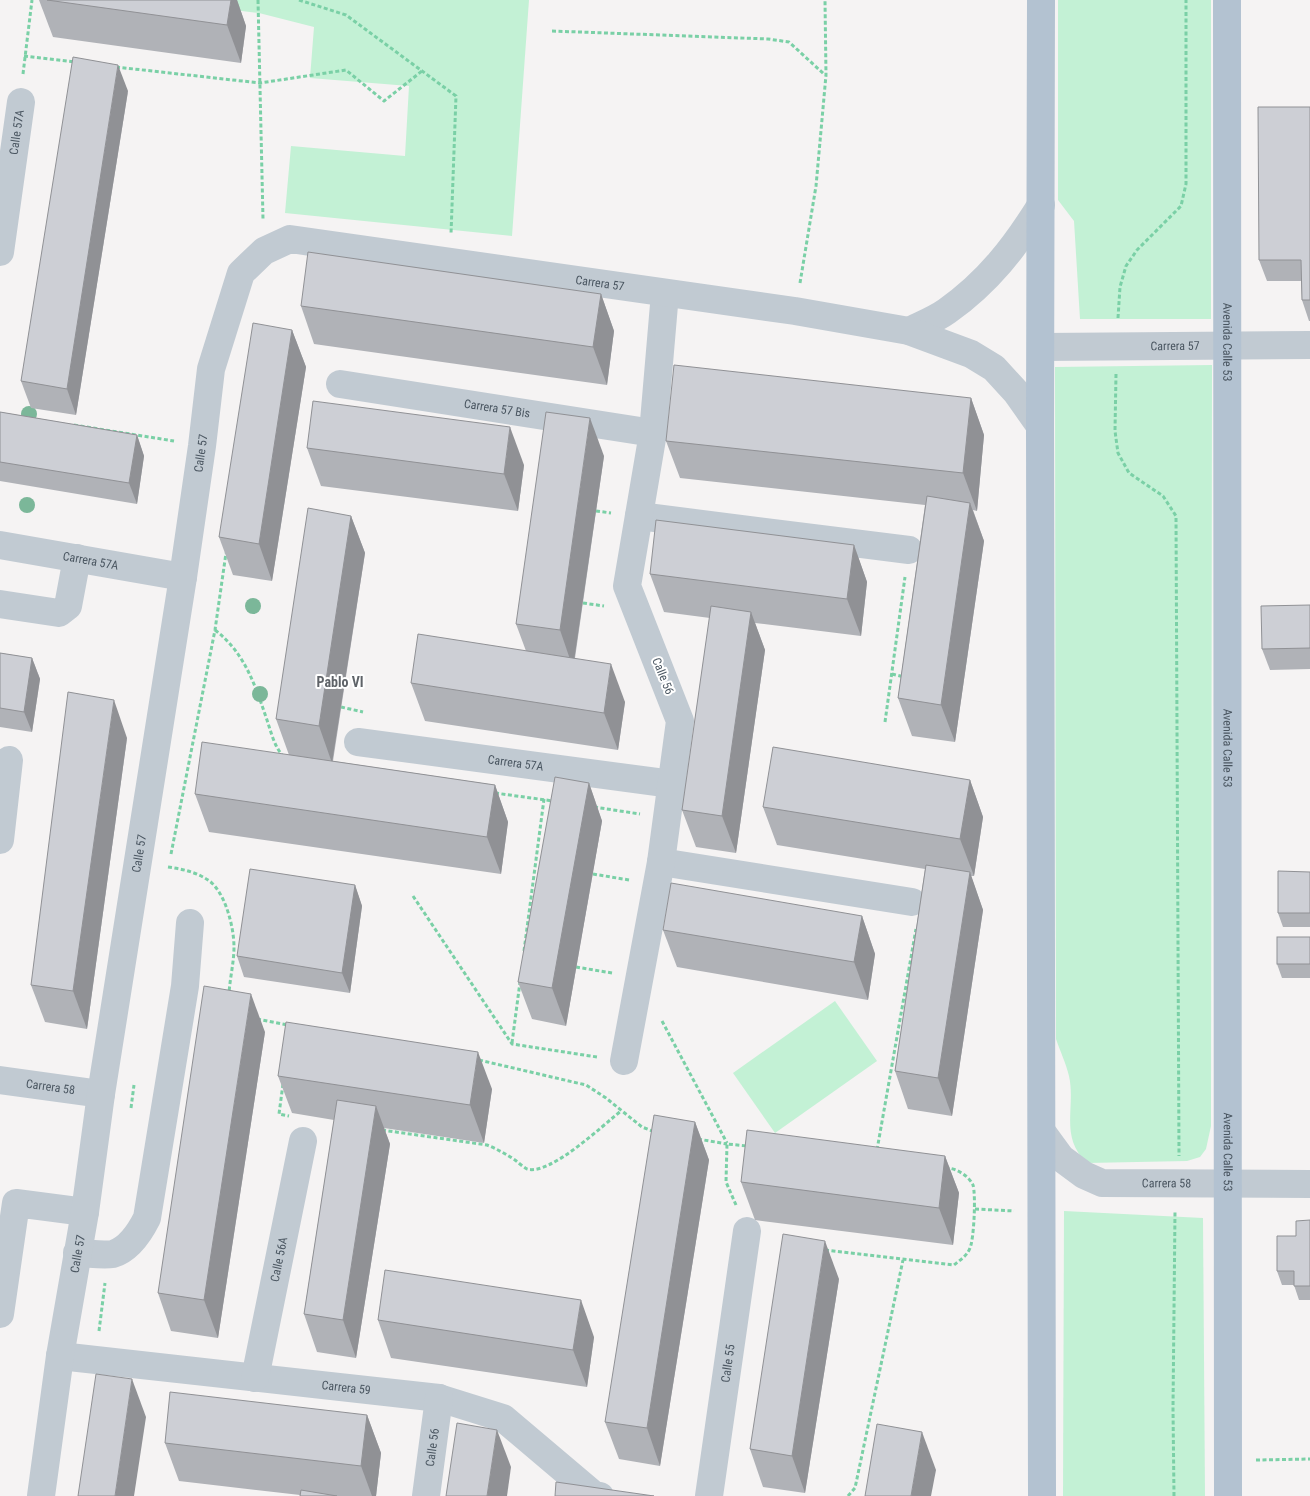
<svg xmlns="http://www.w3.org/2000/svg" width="1310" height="1496" font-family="'Roboto Condensed',sans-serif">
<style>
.green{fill:#c3f1d5}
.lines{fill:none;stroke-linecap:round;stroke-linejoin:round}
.path{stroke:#7ad0a6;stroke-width:3;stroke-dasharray:4 2.5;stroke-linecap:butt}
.minor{stroke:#c1cad2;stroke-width:28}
.major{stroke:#b3c2d1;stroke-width:28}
.tree{fill:#7bb799}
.wall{fill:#b0b2b7}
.shaded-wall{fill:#909195}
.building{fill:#cdcfd5;stroke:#909195}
.labels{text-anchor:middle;stroke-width:4;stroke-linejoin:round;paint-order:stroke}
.street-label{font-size:12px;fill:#4a5661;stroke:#fff}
.neighbourhood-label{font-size:14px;font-weight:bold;fill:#5f6368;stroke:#fff}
</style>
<rect width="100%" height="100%" fill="#f5f3f3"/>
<g class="green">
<path d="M153,0H529L512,236L285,213L291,146L405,156L409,86L310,78L314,27L259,13Z"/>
<path d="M1058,0H1211V319H1080L1074,221L1058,200Z"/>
<path d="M1212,365L1211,1126L1206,1149L1200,1157L1187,1161L1087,1163C1059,1137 1076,1107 1069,1076C1066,1063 1060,1051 1056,1039L1055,367Z"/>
<path d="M835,1001L877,1061L775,1133L733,1073Z"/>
<path d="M1064,1211L1203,1218L1205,1496H1063Z"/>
</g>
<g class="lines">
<g class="path">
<path d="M258,0L263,219"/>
<path d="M299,0L346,15L456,96L451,234"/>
<path d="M552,31L768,39L789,42L825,75"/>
<path d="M24,56L75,62"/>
<path d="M116,67L260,83L346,70L384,101L422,71"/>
<path d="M23,74L32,0"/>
<path d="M800,283L816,186L826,75L825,0"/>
<path d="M1118,318L1120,287L1126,266L1137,250L1181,206L1186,184V0"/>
<path d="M1116,374L1115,431L1118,453L1129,473L1163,496L1176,516L1179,1156"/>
<path d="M74,425L174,441"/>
<path d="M596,511L611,513"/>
<path d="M583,603L604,606"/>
<path d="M215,630C245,653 255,685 267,720C271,732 274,745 282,755"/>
<path d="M892,674L904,677"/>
<path d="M341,707L363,712"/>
<path d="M885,722L905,577"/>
<path d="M495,793L553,801"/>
<path d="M594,807L640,814"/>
<path d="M171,854L215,630L226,553"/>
<path d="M168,867C182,869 196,872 208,880C225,891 234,927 234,947C234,962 230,978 229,993"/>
<path d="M593,874L629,880"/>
<path d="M413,896L512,1044L597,1057"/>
<path d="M524,951L544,799"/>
<path d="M576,967L612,973"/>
<path d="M257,1019L288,1025"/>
<path d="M662,1021L727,1143"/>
<path d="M512,1043L520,982"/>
<path d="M479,1060L586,1085L606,1098L642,1127L655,1132"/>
<path d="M283,1084L279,1114L289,1116"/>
<path d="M131,1108L134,1085"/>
<path d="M382,1130L487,1145C497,1149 506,1154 515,1160C519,1163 523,1167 527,1169C550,1176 603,1125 621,1111"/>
<path d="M698,1139L727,1144"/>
<path d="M877,1150L916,929"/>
<path d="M736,1205L726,1182L727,1144L747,1146"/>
<path d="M975,1209L1014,1211"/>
<path d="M825,1250L954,1265C960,1260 967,1256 970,1248C974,1239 976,1195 973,1185C969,1176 957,1169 948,1168"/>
<path d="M99,1331L105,1283"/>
<path d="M1256,1460L1310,1459"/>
<path d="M848,1496L855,1488L903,1260"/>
<path d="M1174,1496L1173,1408L1175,1212"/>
</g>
<g class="minor">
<path id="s1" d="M0,252L21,102"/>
<path d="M909,331C921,325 936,319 947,311C988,282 1015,247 1041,205"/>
<path id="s2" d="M1041,347L1310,345"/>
<path id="s3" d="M340,384L653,433"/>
<path d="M639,516L909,550"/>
<path id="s4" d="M0,545L183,577"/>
<path d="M0,604L59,613L68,606L77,558"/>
<path id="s5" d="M358,742L672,784"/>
<path d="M0,840L9,760"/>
<path d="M661,862L912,902"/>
<path d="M624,1061L661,862L680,721L627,586L653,433L665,293"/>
<path id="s6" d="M0,1080L101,1094"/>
<path id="s7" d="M1042,1132L1061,1158L1084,1175L1102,1183L1310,1184"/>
<path d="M77,1253C88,1253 102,1256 113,1254C129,1249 140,1232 147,1218L185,986L190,923"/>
<path d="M0,1314L16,1203L85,1212"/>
<path id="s8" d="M60,1356L439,1398L503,1418L594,1495L600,1496"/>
<path id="s9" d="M255,1378L303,1141"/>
<path id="s10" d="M41,1496L60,1356L85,1212L101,1094L183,577L202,446L211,369L241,273L264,251L290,239L795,311L909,331L971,354L994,368L1016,392L1040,426"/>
<path id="s11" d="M426,1496L439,1398"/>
<path id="s12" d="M709,1496L747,1231"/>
</g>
<g class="major">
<path d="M1041,0L1040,426L1042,1496"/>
<path id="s13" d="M1227,0L1228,1496"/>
</g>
</g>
<g class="tree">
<circle cx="29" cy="414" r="8"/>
<circle cx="27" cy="505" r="8"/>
<circle cx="253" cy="606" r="8"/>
<circle cx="260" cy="694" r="8"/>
</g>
<g class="wall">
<path d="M39,0H237L246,26L241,63L53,37Z"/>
<path d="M128,91L76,415L31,408L21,381Z"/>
<path d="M1310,107V321H1309L1302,300L1301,281H1267L1259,260Z"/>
<path d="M601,294L614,331L607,385L314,344L301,306Z"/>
<path d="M292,330L306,367L272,581L233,575L219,537Z"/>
<path d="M971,398L984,435L977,511L973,510L984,541L955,742L912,736L898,698L925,505L680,478L666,441Z"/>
<path d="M0,412L137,435L144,456L137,504L0,481Z"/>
<path d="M307,448L524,465L518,511L321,486Z"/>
<path d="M604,456L575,658L625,702L618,750L425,721L411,683L526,651L516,624Z"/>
<path d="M351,516L365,553L333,761L495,785L508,822L501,874L209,832L195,794L289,755L276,719Z"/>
<path d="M854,545L867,582L861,636L755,623L765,650L736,853L696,847L682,810L710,618L664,612L650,574Z"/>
<path d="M1310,605V669L1270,670L1262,649Z"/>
<path d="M0,653L32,658L40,679L32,732L0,727Z"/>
<path d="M127,738L87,1029L45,1022L31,985Z"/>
<path d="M970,780L983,817L974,876H971L983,910L952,1116L908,1109L895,1071L925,869L777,845L763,807Z"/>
<path d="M589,783L602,821L566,1026L532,1019L518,982Z"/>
<path d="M1310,872V927H1283L1278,913Z"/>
<path d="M355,885L362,906L350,993L244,977L237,956Z"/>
<path d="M862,916L875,954L868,1000L677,967L663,930Z"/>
<path d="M1310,937V978H1282L1277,964Z"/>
<path d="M265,1032L218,1338L171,1331L158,1293Z"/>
<path d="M278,1076L492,1089L484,1143L384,1128L390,1144L356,1358L317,1352L304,1314L334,1120L292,1113Z"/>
<path d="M695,1122L709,1160L660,1466L619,1459L605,1422Z"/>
<path d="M945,1156L959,1193L953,1245L755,1220L741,1182Z"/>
<path d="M1310,1220V1300H1299L1294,1285H1282L1277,1271L1296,1236Z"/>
<path d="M839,1279L805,1493L763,1487L750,1449Z"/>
<path d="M378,1320L594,1337L587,1387L391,1358Z"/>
<path d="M367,1415L381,1453L376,1496H300V1495L179,1481L165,1443Z"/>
</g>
<g class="shaded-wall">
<path d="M231,0H237L246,26L241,63L227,25Z"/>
<path d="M118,65L128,91L76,415L67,389Z"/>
<path d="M601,294L614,331L607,385L593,347Z"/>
<path d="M292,330L306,367L272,581L259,544Z"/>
<path d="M971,398L984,435L977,511L963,473Z"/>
<path d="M590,418L604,456L573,668L560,630Z"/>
<path d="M510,427L524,465L518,511L504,474Z"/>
<path d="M137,435L144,456L137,504L129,483Z"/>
<path d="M970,503L984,541L955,742L941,705Z"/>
<path d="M351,516L365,553L332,763L319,726Z"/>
<path d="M854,545L867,582L861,636L847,599Z"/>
<path d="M751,612L765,650L736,853L722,816Z"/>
<path d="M32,658L40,679L32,732L24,712Z"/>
<path d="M611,664L625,702L618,750L604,713Z"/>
<path d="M114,700L127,738L87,1029L73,991Z"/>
<path d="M970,780L983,817L974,876L960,839Z"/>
<path d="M589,783L602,821L566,1026L552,988Z"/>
<path d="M495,785L508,822L501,874L487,837Z"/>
<path d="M970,872L983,910L952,1116L938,1078Z"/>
<path d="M355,885L362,906L350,993L342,973Z"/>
<path d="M862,916L875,954L868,1000L854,962Z"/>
<path d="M251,994L265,1032L218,1338L204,1300Z"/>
<path d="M478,1052L492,1089L484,1143L470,1105Z"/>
<path d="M376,1106L390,1144L356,1358L343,1320Z"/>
<path d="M695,1122L709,1160L660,1466L647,1428Z"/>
<path d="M945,1156L959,1193L953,1245L939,1208Z"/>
<path d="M825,1241L839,1279L805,1493L792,1456Z"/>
<path d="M581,1300L594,1337L587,1387L573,1350Z"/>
<path d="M132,1379L146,1417L134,1496H115Z"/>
<path d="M367,1415L381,1453L376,1496H372L361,1466Z"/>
<path d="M497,1430L511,1467L507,1496H487Z"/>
<path d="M922,1432L936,1470L931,1496H911Z"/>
</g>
<g class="building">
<path d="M47,0H231L227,25Z"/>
<path d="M73,57L118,65L67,389L21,381Z"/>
<path d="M1258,107H1310V300H1302L1301,260H1259Z"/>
<path d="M308,252L601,294L593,347L301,306Z"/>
<path d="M253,323L292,330L259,544L219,537Z"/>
<path d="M674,365L971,398L963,473L666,441Z"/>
<path d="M313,401L510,427L504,474L307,448Z"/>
<path d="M0,412L137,435L129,483L0,462Z"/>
<path d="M546,412L590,418L560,630L516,624Z"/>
<path d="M927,496L970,503L941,705L898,698Z"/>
<path d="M308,508L351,516L319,726L276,719Z"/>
<path d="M656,520L854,545L847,599L650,574Z"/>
<path d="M1310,605V648L1262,649L1261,606Z"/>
<path d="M711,606L751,612L722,816L682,810Z"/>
<path d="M418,634L611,664L604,713L411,683Z"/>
<path d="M0,653L32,658L24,712L0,708Z"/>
<path d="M68,692L114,700L73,991L31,985Z"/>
<path d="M202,742L495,785L487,837L195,794Z"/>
<path d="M773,747L970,780L960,839L763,807Z"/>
<path d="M555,777L589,783L552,988L518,982Z"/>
<path d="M926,865L970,872L938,1078L895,1071Z"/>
<path d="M250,869L355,885L342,973L237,956Z"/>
<path d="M1278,871L1310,872V913H1278Z"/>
<path d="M671,883L862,916L854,962L663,930Z"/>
<rect x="1277" y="937" width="33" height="27"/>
<path d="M204,986L251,994L204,1300L158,1293Z"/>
<path d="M286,1022L478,1052L470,1105L278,1076Z"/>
<path d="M337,1100L376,1106L343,1320L304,1314Z"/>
<path d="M654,1115L695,1122L647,1428L605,1422Z"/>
<path d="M747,1130L945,1156L939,1208L741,1182Z"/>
<path d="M1310,1220V1286H1294V1271H1277V1236H1296V1221Z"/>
<path d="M783,1234L825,1241L792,1456L750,1449Z"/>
<path d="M385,1270L581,1300L573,1350L378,1320Z"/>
<path d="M96,1374L132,1379L115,1496H78Z"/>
<path d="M170,1392L367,1415L361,1466L165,1443Z"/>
<path d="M457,1423L497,1430L487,1496H446Z"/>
<path d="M877,1424L922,1432L911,1496H865Z"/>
<path d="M556,1482L654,1496H555Z"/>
<path d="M301,1490L337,1496H300Z"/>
</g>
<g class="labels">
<g class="street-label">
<text dy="4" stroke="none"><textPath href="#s1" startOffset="121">Calle 57A</textPath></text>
<text dy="4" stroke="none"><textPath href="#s10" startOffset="1614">Carrera 57</textPath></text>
<text dy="4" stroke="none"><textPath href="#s13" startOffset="342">Avenida Calle 53</textPath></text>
<text dy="4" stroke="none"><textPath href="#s2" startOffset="134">Carrera 57</textPath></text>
<text dy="4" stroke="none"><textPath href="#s3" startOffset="159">Carrera 57 Bis</textPath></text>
<text dy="4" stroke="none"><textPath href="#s10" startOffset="1055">Calle 57</textPath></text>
<text dy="4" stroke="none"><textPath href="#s4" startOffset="92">Carrera 57A</textPath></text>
<text transform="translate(663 676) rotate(68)" y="4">Calle 56</text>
<text dy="4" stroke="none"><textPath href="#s13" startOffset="748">Avenida Calle 53</textPath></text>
<text dy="4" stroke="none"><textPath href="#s5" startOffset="159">Carrera 57A</textPath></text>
<text dy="4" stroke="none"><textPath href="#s10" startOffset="650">Calle 57</textPath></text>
<text dy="4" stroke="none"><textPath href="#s6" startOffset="51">Carrera 58</textPath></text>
<text dy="4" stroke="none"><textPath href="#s13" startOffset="1152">Avenida Calle 53</textPath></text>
<text dy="4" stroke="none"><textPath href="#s7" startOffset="145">Carrera 58</textPath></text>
<text dy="4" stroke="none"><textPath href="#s10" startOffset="245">Calle 57</textPath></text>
<text dy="4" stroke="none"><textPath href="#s9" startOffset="121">Calle 56A</textPath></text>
<text dy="4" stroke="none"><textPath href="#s12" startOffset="134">Calle 55</textPath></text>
<text dy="4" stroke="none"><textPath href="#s8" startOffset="288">Carrera 59</textPath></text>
<text dy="4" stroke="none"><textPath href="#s11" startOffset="49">Calle 56</textPath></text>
</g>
<g class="neighbourhood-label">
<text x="340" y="687">Pablo VI</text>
</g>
</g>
</svg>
